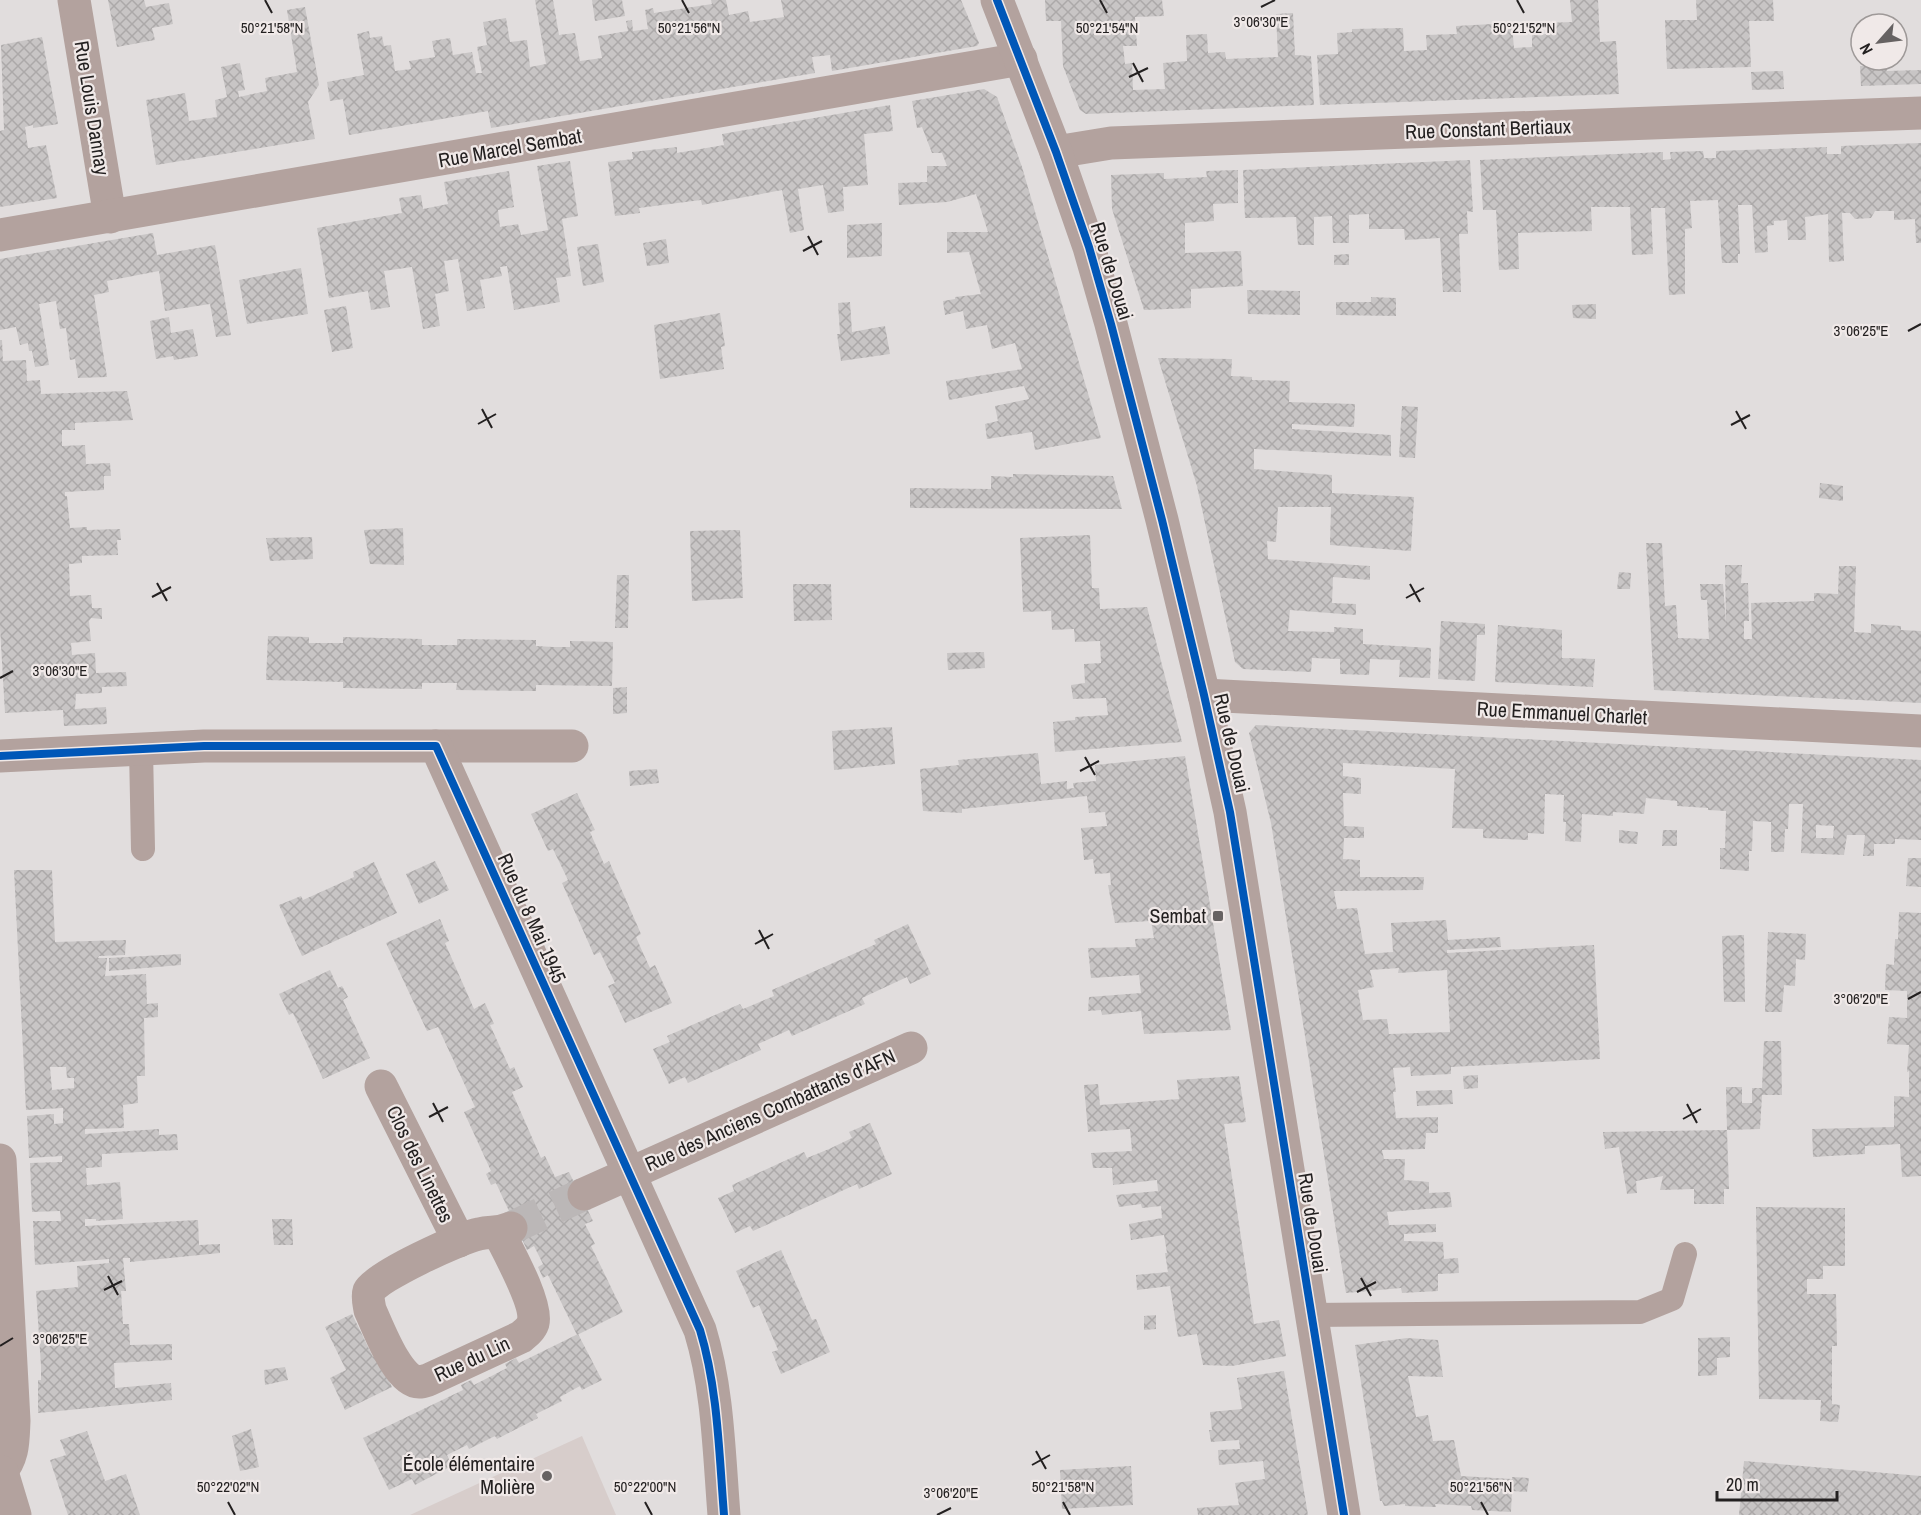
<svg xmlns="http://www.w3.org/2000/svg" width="1921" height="1515" font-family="'Archivo Narrow',sans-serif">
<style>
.built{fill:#d7cdcb}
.building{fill:url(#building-cross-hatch);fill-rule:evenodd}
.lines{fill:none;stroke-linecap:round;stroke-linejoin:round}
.minor-tunnel{stroke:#bbb7b7;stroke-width:33;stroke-dasharray:33 16;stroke-linecap:butt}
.service{stroke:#b3a29e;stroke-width:24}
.minor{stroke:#b3a29e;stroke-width:33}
.tertiary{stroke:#b3a29e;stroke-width:33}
.cycleway-casing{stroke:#f0e9e8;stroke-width:11}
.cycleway{stroke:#0057b8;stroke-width:8}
.ticks{fill:none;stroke:#232020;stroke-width:2}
.poi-dot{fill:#666262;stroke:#f0e9e8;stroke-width:2}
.labels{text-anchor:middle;stroke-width:4.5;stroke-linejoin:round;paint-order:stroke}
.street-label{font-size:20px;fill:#232020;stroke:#f0e9e8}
.poi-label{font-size:20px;fill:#232020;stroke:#f0e9e8;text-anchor:end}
.ticks-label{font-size:15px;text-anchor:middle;fill:#232020;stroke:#f0e9e8;stroke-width:4.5;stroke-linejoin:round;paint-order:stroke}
</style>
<defs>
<pattern id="building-cross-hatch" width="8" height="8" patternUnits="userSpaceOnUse" patternTransform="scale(1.5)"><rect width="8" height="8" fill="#c8c5c5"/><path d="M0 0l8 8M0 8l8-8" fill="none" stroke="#aca9a9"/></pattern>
</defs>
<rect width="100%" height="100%" fill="#e1dddd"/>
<path class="built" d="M582,1436L616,1515H410Z"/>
<g class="building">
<path d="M108,0H144L146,7L169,3L173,24L152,28L155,40L117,47Z"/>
<path d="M535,0H553L559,35L575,33L580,61L602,58L598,36L628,31L626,21L632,20L633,31L648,29L645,10L653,8L654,13L712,4L711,0H726L729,15L748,11L750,22L784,17L781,0H961L979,43L977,46L832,71L830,55L812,57L815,73L491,128L488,111L349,135L343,99L330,101L327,82L364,75L357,34L369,31L370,38L382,36L384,46L391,45L395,71L411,69L409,61L435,57L432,41L450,38L453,55L472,52L476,73H482L477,47L487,45L483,22L506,18L510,42L527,40L530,67L546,64Z"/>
<path d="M592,0H622L625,16L595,21Z"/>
<path d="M1045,0H1162L1164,16L1135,17L1137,46H1123L1125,64L1132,63L1133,90L1165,89L1163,63L1187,61L1186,35L1207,34L1208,53L1225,52L1226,59L1278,57L1276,14L1293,13L1295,55L1311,56L1314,105L1086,114L1080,110L1063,66L1061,21H1046Z"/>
<path d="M1570,0H1598L1600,42L1616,41L1619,94L1320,105L1317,55L1338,54L1337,33L1352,32V29L1403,28L1404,51L1427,50L1426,35L1457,34L1456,26L1492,24V28L1512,26L1514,48L1532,47V35L1547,34V23L1572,22Z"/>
<path d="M1696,0H1773L1774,21H1749L1751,67L1667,69L1665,20H1697Z"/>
<path d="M305,7L319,85L308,102L315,139L156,165L146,100L185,93L189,121L217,117L215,100L227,97L221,67L240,63L245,90L238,91L239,97L267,91L265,78L297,72L287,10Z"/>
<path d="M42,37L58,124L33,128V125L25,127L28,148L46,145L57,198L0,207V131L4,130L1,45Z"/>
<path d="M1860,66H1886L1887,71L1921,70V84L1861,86Z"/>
<path d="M1783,71L1784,89L1752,90L1751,72Z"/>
<path d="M984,89L997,97L1022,167L1101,438L1035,450L1032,432L987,439L985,424L998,421L995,406L1029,399L1024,386L949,400L946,381L1022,369L1015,343L992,349L987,325L966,329L963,311L945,315L943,301L955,299V297L981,294L969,252L947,253V232H988L976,194L947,202L899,205L898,183L927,182V166H947L942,153H932L922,127L917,128L912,101Z"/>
<path d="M890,105L893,131L864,134L868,185L843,187L844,211L828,213L823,185L798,189L804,230L790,233L782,190L702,205L701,200L639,208L640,213L615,216L608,162L633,159L632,152L677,147V153L724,145L722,134Z"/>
<path d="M1921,143V243H1916L1915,219L1894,220V211H1875L1871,218L1855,219L1850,213H1842L1844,261L1829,262L1828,214L1805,217L1806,240H1788L1787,220L1774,221V225L1767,226L1768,252L1755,253L1752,205H1738L1740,254H1738V263H1722L1718,200L1690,201L1692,228L1685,229V294L1669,295L1665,208H1651L1653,254L1632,255L1630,207H1591L1592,231L1518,233L1519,269L1499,270L1496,210H1483L1480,160L1663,152V160L1671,159L1670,152L1703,151L1704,158H1716V151L1827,147V154H1841V146Z"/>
<path d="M1470,160L1473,212L1467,211L1468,234H1459L1461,292H1443L1440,238L1405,240L1404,229H1369V214L1349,215V243H1333L1332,216L1314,217V245H1298L1296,217L1245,218L1243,170Z"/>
<path d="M570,161L578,216L562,219L571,276L556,278L560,302L514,310L507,266L500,267L502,276L480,280L485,308L467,311L458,259L444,261L449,291L435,294L440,326L423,329L412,267L384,271L390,307L371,310L368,291L329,298L317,228L402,213L399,198L421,195L423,209L448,204L444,182L509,171L514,207L498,210L500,227L518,224L521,235L548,230L537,166Z"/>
<path d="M1238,170V203L1213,204L1214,221L1185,223V253L1241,251L1243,286L1191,289V308L1144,310L1112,209L1111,175L1164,173V179L1207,177L1206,171Z"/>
<path d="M882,223V256L847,258V225Z"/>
<path d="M153,233L157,255L215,245L231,335L216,337L210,304L165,311L159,271L107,281L109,292L94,295L107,377L78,378L75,359L70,360L66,328L60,329L56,301L39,304L49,365L35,367L32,351H29L28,343L20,345L16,327L0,330V259Z"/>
<path d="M666,239L669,263L647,266L643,243Z"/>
<path d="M598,244L604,282L583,286L577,247Z"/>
<path d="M1349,254V265H1334V255Z"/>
<path d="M301,268L308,314L247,324L239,280Z"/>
<path d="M1247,290L1300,291V315L1248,314Z"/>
<path d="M1371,297L1396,298V316L1336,315V302H1371Z"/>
<path d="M850,302L852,332L885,326L890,354L841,361L837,334H840L838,303Z"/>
<path d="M1596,304V319L1573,318L1572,305Z"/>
<path d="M346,306L353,348L332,352L324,310Z"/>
<path d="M720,313L725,346L721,347L724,369L660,379L654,325Z"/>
<path d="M169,317L171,333L193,329L198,356L174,360L173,356L156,359L150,321Z"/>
<path d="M0,340H2L3,361L26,360L27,381L40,380L41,394L127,391L133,420L75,423V430H62V446L85,445L86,464L110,463L111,476H104V490L65,492V496H67L70,528L87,527V530L120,529L121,540H117L118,555L82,556V563L69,564L70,596L91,595L92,608H102V619L91,618L89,621L91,641L71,643L72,655L95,653L96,673L126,672L127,686L102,687V693L76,694L75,709L106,707L107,724L64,726L63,710L5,713L0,628Z"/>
<path d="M1158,358L1232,359L1231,376L1252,377V380L1290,381L1289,402L1355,404L1354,427L1292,424V429L1391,435V456L1254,449V469L1332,475V493L1414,497L1411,551L1330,545L1331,507H1278L1276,542L1267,541L1268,559L1370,566V580L1333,577L1332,603L1356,604V615L1290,610L1288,631L1334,632V627L1363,629V644L1431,648L1430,678L1399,677L1400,660L1370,659L1369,675L1340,674V659L1312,658L1311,672L1243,669L1235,662L1197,486Z"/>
<path d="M1402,406L1418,407L1415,458L1399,457Z"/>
<path d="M1013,474L1113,476L1122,509L910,508V488L991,489V476L1013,477Z"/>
<path d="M1820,483L1843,486V501L1819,498Z"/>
<path d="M403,528L404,565L370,564L364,530Z"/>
<path d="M740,530L743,598L692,601L690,531Z"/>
<path d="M1090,535L1092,588H1099L1100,609L1147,607L1182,742L1055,752L1053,722L1075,720V717L1108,715L1106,698L1073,699L1071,685L1085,683L1084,664L1101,663L1100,641L1075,642L1074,629L1052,630L1051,611L1023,612L1020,538Z"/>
<path d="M312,537L313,559L270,561L266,538Z"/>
<path d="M1646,543H1662L1665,606L1676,605L1678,638L1709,639L1707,600H1701L1700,584H1723L1726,624L1725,565H1742L1741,583H1748L1749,621H1744V639H1752L1751,603L1814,601V593L1838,594L1839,566H1856L1854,632L1871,633V624L1901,626V630L1921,631V703L1654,690Z"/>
<path d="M1619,572L1631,573L1630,589H1617Z"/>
<path d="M617,575H629L628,628H615Z"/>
<path d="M793,584H831L832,620L794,621Z"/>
<path d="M1441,621L1485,624V635H1477L1475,681L1438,679Z"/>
<path d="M1498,625L1562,630V658L1595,659L1593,687L1495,682Z"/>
<path d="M268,636L309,637V643H343V637L422,639V645H457V639L536,640V646L553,647H570V641L613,642L612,686L536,685V691L456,690L457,683H422V689L343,688V682L266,680Z"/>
<path d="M984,652L985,668L948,670L947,653Z"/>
<path d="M627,687V713L613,714V688Z"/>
<path d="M1256,725L1921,760V840L1895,839V844H1874V856H1863L1865,835H1847L1844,855L1801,853L1803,804H1789L1788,829H1785L1784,852H1771V822L1753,821L1752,851H1749V871L1720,869V848H1725L1726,811L1708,810V808L1677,806V801L1646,798L1644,814L1613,812V816L1582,814L1581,842L1565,841L1566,822H1563L1564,795L1545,794L1544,834L1528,833V840L1483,838V829L1452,828L1455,769L1343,763V776L1361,778V794L1343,793L1344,826L1364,827V838H1344L1343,859L1360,860V877H1424L1423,890L1334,891L1337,909L1357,908L1365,954L1393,952L1391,923L1446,920L1448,940L1500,937L1501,947L1447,950V953L1594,945L1600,1059L1451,1067V1074L1411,1076L1410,1067L1393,1068L1396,1092H1393L1396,1118L1438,1117V1133H1426L1425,1149L1382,1150L1384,1159H1405L1404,1180L1429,1182V1193L1450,1192L1452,1207L1387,1212L1389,1225L1436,1224V1232L1404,1234V1241L1443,1242L1444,1259L1458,1258L1459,1273L1438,1274V1291L1402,1293L1401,1288L1346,1293L1271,823L1249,733ZM1816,825L1834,826L1833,838H1816ZM1399,968L1398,973L1447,970L1450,1032L1389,1034L1387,1019L1363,1020L1358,990L1374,987L1370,970Z"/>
<path d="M892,727L895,764L834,770L832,731Z"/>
<path d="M1038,753L1041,784L1067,781V789L1074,788L1073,783L1096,781L1095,765L1185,756L1231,1030L1144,1034L1141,1011L1102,1015L1101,1010L1088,1011L1089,997L1141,993L1139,975L1091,978L1088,948L1136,947L1135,939L1154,938L1151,921L1115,923L1108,885H1111L1110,873L1095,874L1093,859L1084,860L1081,828L1107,826L1105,812L1089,813L1087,796L962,809V813L923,811L920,769L959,765L958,760Z"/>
<path d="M657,769L659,783L630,786L629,771Z"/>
<path d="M577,793L595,830L590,832L604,864L609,861L641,934L636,937L643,953L650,968L655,965L672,1003L625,1023L608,986L615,983L600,952L594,955L562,883L568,880L553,849L548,851L531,814Z"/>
<path d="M1619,830L1638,832L1637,844L1619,843Z"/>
<path d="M1663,830H1677V846H1662Z"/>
<path d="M1908,858H1921V887L1906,886Z"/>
<path d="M435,861L449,890L419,904L406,874Z"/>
<path d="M374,862L397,913L302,956L279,905L301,896L303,900L354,877L353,872Z"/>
<path d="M14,870H52L55,942L126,940L125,955L99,956L98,958H107L105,976L146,974L147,1004L158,1003V1017L144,1018L145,1076H137L138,1103L123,1105L124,1128L85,1129V1134L159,1129V1135L177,1134L178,1150L102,1154V1167L86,1168L87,1185L120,1182L123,1219L96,1221V1219H85V1226L198,1220L199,1245L220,1244V1253L130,1262V1258H123L126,1291H121L123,1324H129L130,1345L172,1344V1360L114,1363L115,1388L171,1383L172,1400L38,1413V1380H41V1366L36,1291L78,1287L77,1266L109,1263V1259L35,1265L33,1221H61L60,1211L32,1212L30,1163L62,1162V1156L29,1158L27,1116L54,1114V1124L63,1123V1108L26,1110ZM50,1067H66L67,1078H74V1088L52,1090Z"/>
<path d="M1899,912L1921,913V1176L1902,1177L1900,1144L1865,1146V1154L1813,1157L1812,1129L1894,1127V1096L1909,1097V1071L1907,1072L1909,1045L1887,1044L1889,1017L1907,1018V991L1885,990L1886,964L1894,965L1895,939H1898Z"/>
<path d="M440,919L449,941L445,943L474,1009L485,1003L494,1024L490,1025L510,1069L514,1067L523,1087L512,1092L541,1158L545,1156L555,1177L569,1172L593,1221L585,1224L595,1244L591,1246L623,1312L577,1335L548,1275L543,1278L538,1267L543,1264L534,1246L527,1250L496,1183L491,1185L486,1174L491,1171L464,1112L475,1107L438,1027L427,1031L386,943Z"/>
<path d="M908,924L931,974L910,984L907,977L862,998L865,1004L792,1036L789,1030L758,1044L761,1050L688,1083L685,1077L669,1084L653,1049L670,1042L667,1036L740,1004L743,1009L774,996L772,990L876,944L874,940Z"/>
<path d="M1768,932L1806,934L1805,960L1796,959L1795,986L1784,985L1782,1012H1765Z"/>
<path d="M1744,935L1745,1002H1724L1722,936Z"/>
<path d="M181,954V965L109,971V958Z"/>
<path d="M330,970L338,988L342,986L348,997L343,1000L370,1058L323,1079L293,1013L289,1015L279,994Z"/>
<path d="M1764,1041H1781L1782,1095H1762L1760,1129L1727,1130L1729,1189H1724V1204H1694V1189L1660,1190L1663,1176L1636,1181L1637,1193L1627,1194L1619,1147L1605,1149L1603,1132L1727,1130L1726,1087H1742V1103H1752V1088H1762Z"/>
<path d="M1478,1075V1088L1464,1089L1463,1076Z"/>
<path d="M1239,1076L1246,1122L1224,1124L1254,1324L1279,1320L1286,1356L1232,1366L1203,1365L1197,1334L1178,1337L1170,1286L1137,1290L1136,1275L1168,1272L1165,1253H1167L1164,1235L1131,1240L1129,1224L1162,1218L1161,1206L1142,1208L1141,1204L1119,1207L1116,1195L1158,1191L1157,1180L1113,1185L1112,1168H1093L1091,1153L1132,1151L1130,1129L1088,1132L1084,1085L1098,1084L1100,1105L1179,1099L1177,1080Z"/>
<path d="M1452,1090L1453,1104L1417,1106L1416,1091Z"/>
<path d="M870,1123L892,1174L859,1189L857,1184L753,1231L750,1226L735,1233L718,1198L734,1191L732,1185L804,1152L807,1158L829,1149L852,1138L849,1132Z"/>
<path d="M1756,1207L1845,1208V1266H1823V1279H1807V1294H1836L1837,1346H1832V1404L1840,1405L1838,1422L1820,1421L1821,1400L1759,1399Z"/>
<path d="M272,1219H292L293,1245H274Z"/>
<path d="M781,1250L812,1320L816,1319L830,1352L781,1374L772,1352L778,1350L759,1305L753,1308L736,1271Z"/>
<path d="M352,1314L373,1357L377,1355L392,1387L345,1410L330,1378L346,1370L325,1327Z"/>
<path d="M1156,1315V1329L1144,1330V1316Z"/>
<path d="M578,1334L602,1380L582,1390L580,1386L560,1397L562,1401L536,1414L538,1418L497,1439L495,1436L469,1449L467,1445L447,1455L452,1466L434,1475L415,1485L412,1479L389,1490L363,1438L463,1390L461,1385L471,1380L474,1385L507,1368L505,1364L516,1358L519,1363Z"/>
<path d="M1730,1337V1357L1717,1358V1375L1698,1376V1338Z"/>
<path d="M1407,1338L1438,1340L1443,1377L1408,1376L1416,1417L1428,1415L1433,1441L1454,1440L1461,1476L1512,1479V1477L1529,1478L1527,1492L1512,1491L1511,1512L1472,1510L1471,1506L1435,1504L1436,1507L1405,1506V1504L1384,1506L1382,1501H1380L1355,1345Z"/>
<path d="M285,1367L288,1380L265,1385L264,1370Z"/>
<path d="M1284,1371L1308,1515H1198L1197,1508L1239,1505L1235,1483L1265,1479L1263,1461L1219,1465L1218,1450L1240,1449L1239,1440L1211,1442L1209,1430H1212L1210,1412L1242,1409L1237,1378Z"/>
<path d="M251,1429L259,1467L240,1471L232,1436Z"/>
<path d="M87,1431L105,1481L126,1474L140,1515H68L50,1460L66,1455L60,1440Z"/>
<path d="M1744,1461L1921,1476V1515H1739Z"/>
<path d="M1131,1466L1133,1505L1062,1509L1060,1470Z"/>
</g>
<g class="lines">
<path class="minor-tunnel" d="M511,1228L584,1194"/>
<g class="service">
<path d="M141,749L143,849"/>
<path d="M1311,1315L1640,1312L1672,1299L1685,1254"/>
</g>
<g class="minor">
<path d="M74,0L110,217"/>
<path d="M1056,152L1111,143L1921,113"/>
<path d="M0,235L1021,59"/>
<path d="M1204,695L1921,731"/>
<path d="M436,746H572"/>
<path d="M0,756L204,746H436L700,1330C718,1389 719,1453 724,1515"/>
<path d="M381,1086L459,1241"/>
<path d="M0,1160L14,1421C13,1441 14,1457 0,1473"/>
<path d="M584,1194L911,1048"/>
<path d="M499,1233C508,1251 538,1305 533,1323C531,1329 526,1333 521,1337L428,1380C425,1381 422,1382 419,1382C398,1382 378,1327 370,1310C369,1304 367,1297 369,1291C375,1277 462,1237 479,1234C492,1231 497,1234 511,1228"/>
<path d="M2,1472L15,1515"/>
</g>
<path class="tertiary" d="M997,0L1056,152L1089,247L1111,324L1162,520L1204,695L1230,812L1344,1515"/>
<defs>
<g id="cycleway">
<path d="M997,0L1056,152L1089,247L1111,324L1162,520L1204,695L1230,812L1344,1515"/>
<path d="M0,756L204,746H436L700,1330C718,1389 719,1453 724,1515"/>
</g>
</defs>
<use href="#cycleway" class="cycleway-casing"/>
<use href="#cycleway" class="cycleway"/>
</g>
<path class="ticks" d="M265,0L272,13M682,0L689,13M1100,0L1107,13M1517,0L1524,13M1261,7L1275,0M1133,63L1143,82M1129,77L1148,68M808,236L818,255M803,251L822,241M1908,331L1921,324M482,409L492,428M1736,411L1746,429M478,424L496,414M1731,425L1750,415M157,583L167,601M1410,584L1420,602M152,597L171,587M1406,598L1424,588M0,678L13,671M1085,757L1095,775M1080,771L1099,761M759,930L769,949M755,944L773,934M1908,999L1921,992M433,1103L443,1122M1687,1104L1697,1123M429,1117L448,1107M1683,1119L1701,1109M108,1276L118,1295M1361,1278L1371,1296M104,1290L122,1281M1357,1292L1376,1282M0,1346L13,1338M1036,1451L1046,1469M1032,1465L1050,1455M228,1502L235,1515M645,1502L652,1515M1063,1502L1070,1515M1481,1502L1488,1515M937,1515L951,1508"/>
<g class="poi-dot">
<rect x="1212" y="910" width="12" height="12" rx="3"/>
<circle cx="547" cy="1476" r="6"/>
</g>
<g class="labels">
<g class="street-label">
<text transform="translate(92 108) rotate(81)" y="7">Rue Louis Dannay</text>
<text transform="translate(1488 129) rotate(-2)" y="7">Rue Constant Bertiaux</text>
<text transform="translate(510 148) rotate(-10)" y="7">Rue Marcel Sembat</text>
<text transform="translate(1112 271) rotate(73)" y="7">Rue de Douai</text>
<text transform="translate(1562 713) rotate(3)" y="7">Rue Emmanuel Charlet</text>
<text transform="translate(1232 743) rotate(77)" y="7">Rue de Douai</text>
<text transform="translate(532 918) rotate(66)" y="7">Rue du 8 Mai 1945</text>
<text transform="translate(770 1110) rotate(-24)" y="7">Rue des Anciens Combattants d'AFN</text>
<text transform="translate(420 1164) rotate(64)" y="7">Clos des Linettes</text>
<text transform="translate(1313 1223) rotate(81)" y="7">Rue de Douai</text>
<text transform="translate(472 1359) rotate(-25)" y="7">Rue du Lin</text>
</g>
<g class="poi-label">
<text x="1206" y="923">Sembat</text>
<text x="535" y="1471">École élémentaire<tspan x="535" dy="23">Molière</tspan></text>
</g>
</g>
<g class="ticks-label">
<text x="1261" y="27">3°06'30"E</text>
<text x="272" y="33">50°21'58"N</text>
<text x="689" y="33">50°21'56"N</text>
<text x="1107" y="33">50°21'54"N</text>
<text x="1524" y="33">50°21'52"N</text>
<text x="1861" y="336">3°06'25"E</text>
<text x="60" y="676">3°06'30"E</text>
<text x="1861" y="1004">3°06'20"E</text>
<text x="60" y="1344">3°06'25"E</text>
<text x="228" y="1492">50°22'02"N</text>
<text x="645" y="1492">50°22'00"N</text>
<text x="1063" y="1492">50°21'58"N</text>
<text x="1481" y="1492">50°21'56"N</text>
<text x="951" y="1498">3°06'20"E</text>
</g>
<g transform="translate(1879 42) rotate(242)"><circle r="28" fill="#f0e9e8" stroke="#9e9998" stroke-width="1.5"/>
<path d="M0-4.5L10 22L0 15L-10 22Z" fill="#666262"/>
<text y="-9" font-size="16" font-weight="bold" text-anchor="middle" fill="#232020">N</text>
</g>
<path d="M1717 1491v9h120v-9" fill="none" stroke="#232020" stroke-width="3"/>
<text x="1726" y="1491" font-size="18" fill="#232020" stroke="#f0e9e8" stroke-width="4.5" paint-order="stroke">20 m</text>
</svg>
